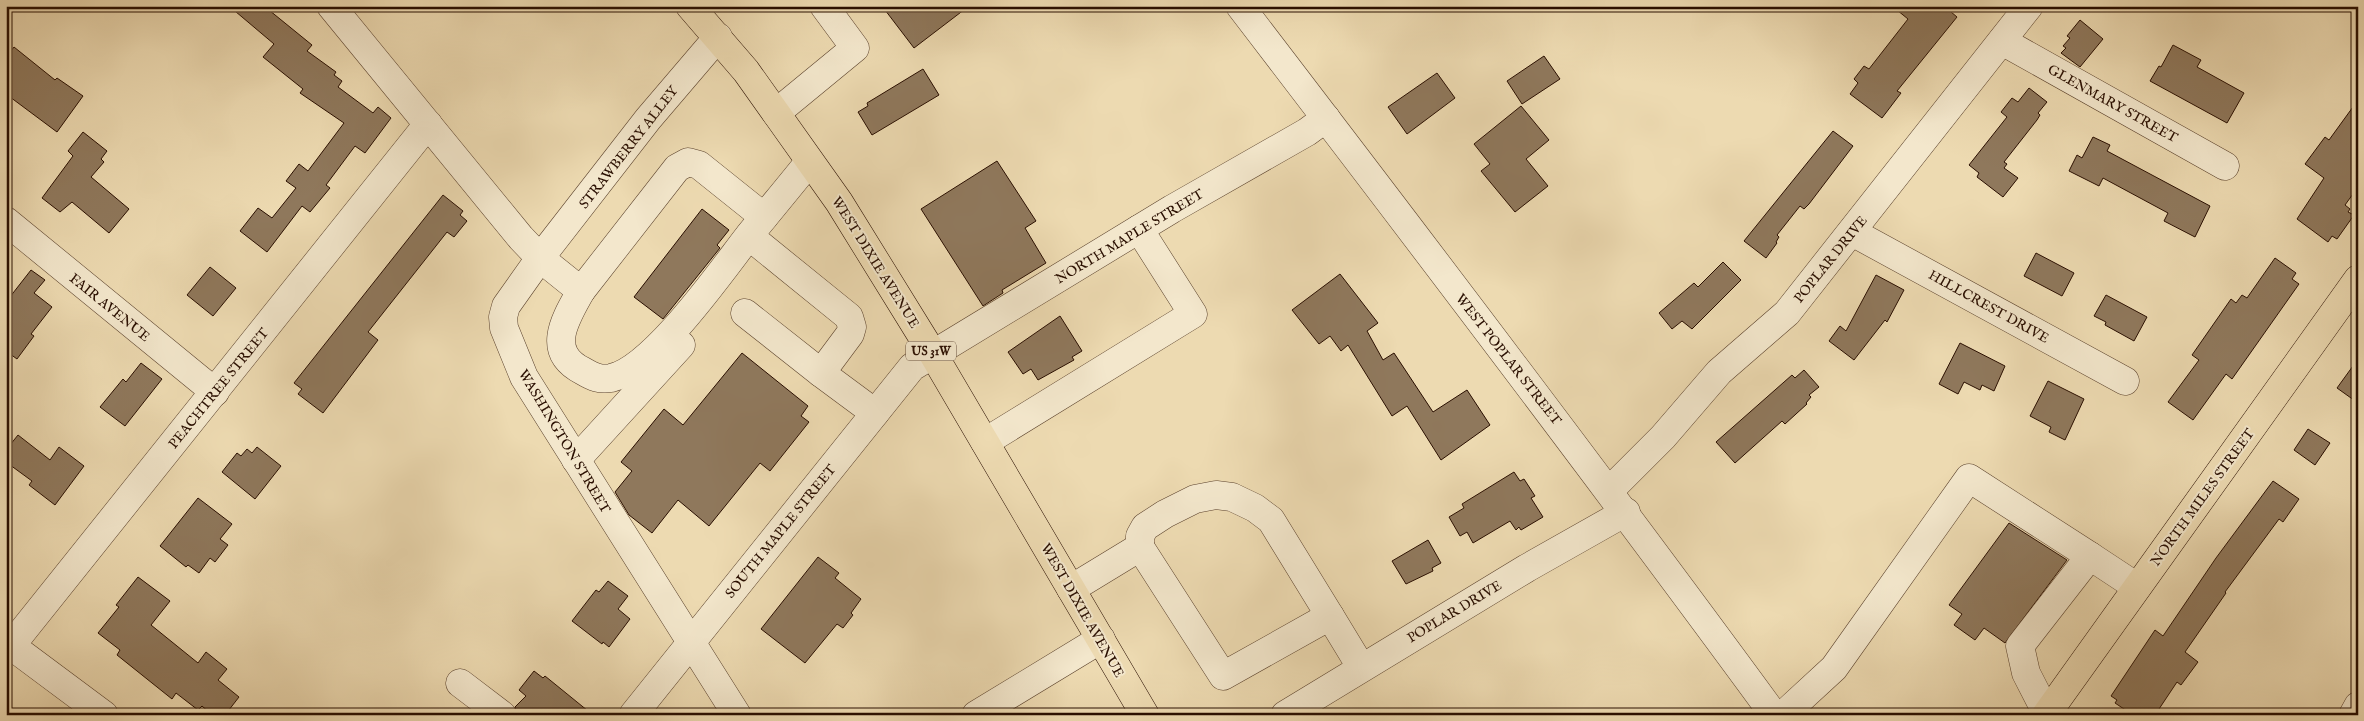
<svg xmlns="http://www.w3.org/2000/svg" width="2364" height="721" font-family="'IM FELL English',serif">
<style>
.building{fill:#8f785c;stroke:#290e00}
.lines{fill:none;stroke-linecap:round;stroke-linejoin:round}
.minor-casing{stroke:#5a412c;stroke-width:29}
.major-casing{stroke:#290e00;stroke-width:29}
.minor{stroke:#f3e7cc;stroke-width:28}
.major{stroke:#eddab1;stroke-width:28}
.labels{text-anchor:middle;stroke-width:4;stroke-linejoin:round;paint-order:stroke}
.shield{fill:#f3e7cc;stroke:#664f3d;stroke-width:1}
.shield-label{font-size:12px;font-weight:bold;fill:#290e00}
.street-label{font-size:14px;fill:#290e00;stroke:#f3e7cc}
</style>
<rect width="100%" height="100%" fill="#eddab1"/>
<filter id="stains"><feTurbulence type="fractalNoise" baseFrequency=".004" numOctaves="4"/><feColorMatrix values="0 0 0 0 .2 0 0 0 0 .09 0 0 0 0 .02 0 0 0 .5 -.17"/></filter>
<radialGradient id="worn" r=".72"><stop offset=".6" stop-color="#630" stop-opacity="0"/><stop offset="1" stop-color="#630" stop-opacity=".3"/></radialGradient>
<g class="building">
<path d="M229,6H264L312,45L307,51L336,72L334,75L342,81L338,87L373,113L378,107L391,118L365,153L355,146L326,185L330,188L310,212L302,206L267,252L240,231L258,208L272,218L296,188L286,181L299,164L308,171L344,123L300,93L303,89L263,57L274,44Z"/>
<path d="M882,6H969L914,48Z"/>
<path d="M1892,6H1944L1957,17L1897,91L1901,93L1882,118L1850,94L1858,83L1854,79L1864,66L1869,69L1908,19Z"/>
<path d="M2080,20L2103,39L2080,67L2061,53L2066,48L2063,46L2070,38L2067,36Z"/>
<path d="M2173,45L2201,60L2197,67L2244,93L2227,123L2150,81L2159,66L2161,67Z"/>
<path d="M14,47L55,80L57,78L83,96L57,132L6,94V57Z"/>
<path d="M1544,56L1560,79L1522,104L1507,81Z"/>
<path d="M923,69L939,95L872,135L858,112L868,106L867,103Z"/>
<path d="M1437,73L1455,98L1407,134L1388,107Z"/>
<path d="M2029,88L2047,102L2038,113L2040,115L2037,120L2004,162L2007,164L2004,168L2018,178L2003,197L1977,177L1979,173L1969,165L2007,117L2001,112L2012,98L2018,102Z"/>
<path d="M2358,100V187L2345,205L2350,209L2348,212L2354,215L2337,239L2332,236L2328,242L2297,219L2324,178L2305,164L2325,137L2329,140Z"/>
<path d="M1521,106L1549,140L1526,159L1548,186L1515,212L1481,171L1490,164L1474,144Z"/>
<path d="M1833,131L1853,146L1809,204L1804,209L1800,206L1777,235L1779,237L1776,242L1777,243L1766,258L1744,241Z"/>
<path d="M83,132L107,151L101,159L104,162L91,177L129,209L109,233L72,202L60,212L42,198L73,156L68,151Z"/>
<path d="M2093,137L2110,145L2107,151L2210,206L2195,237L2164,221L2168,213L2103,178L2099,186L2069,171L2077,155L2082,158Z"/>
<path d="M997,161L1036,221L1025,228L1046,263L1002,290L1003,293L983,306L921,209Z"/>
<path d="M443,195L463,211L460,215L467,221L454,237L447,232L368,332L378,340L323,413L298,394L302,389L294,383Z"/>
<path d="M702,209L729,230L717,245L720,248L663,319L634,297Z"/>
<path d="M2036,253L2074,273L2062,296L2024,276Z"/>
<path d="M2275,258L2296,273L2292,279L2299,284L2232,379L2226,374L2193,420L2168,402L2199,360L2192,355L2231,299L2236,303L2242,295L2247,298Z"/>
<path d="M1723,262L1741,280L1692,329L1682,321L1672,329L1659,313L1694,283L1698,287Z"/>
<path d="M210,267L236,288L213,316L187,295Z"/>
<path d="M31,270L45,280L34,293L52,307L31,334L34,336L17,359L6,351V302Z"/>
<path d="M1340,274L1378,323L1367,331L1383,360L1394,353L1433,412L1467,390L1490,425L1441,460L1407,406L1392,416L1348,345L1341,351L1330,336L1319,344L1292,310Z"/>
<path d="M1876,275L1904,290L1887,322L1885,320L1854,360L1829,341L1840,326L1846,331Z"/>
<path d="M2106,295L2147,317L2134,341L2105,325L2106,322L2094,316Z"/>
<path d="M1060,316L1082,351L1072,357L1074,360L1038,380L1031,369L1023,374L1008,352Z"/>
<path d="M1960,343L2005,366L1994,391L1982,385L1980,390L1964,382L1958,394L1939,384Z"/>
<path d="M742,353L808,406L801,416L809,422L770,471L760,463L709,526L678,500L652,533L629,515L615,492L632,471L621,462L664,409L683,425Z"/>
<path d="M2358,359V403L2337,388Z"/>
<path d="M141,363L162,379L125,426L100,407L123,379L126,382Z"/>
<path d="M1804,370L1819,387L1809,395L1811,397L1806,403L1807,404L1785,424L1782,421L1735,463L1716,442L1792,375L1795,378Z"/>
<path d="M2048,381L2084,399L2065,440L2049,432L2051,427L2030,416Z"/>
<path d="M2308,429L2330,443L2315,465L2294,450Z"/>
<path d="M18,435L50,460L59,447L84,466L55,505L29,485L32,481L6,462V450Z"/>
<path d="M257,447L281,466L255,499L222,472L237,453L241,456L247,449L252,453Z"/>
<path d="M1514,472L1520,481L1524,479L1535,496L1531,498L1543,517L1521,530L1519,527L1516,530L1510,521L1473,543L1467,532L1460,536L1449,517L1464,508L1462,504Z"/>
<path d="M2273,481L2299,499L2283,522L2279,519L2225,592L2226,593L2185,652L2198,662L2181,685L2177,682L2155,715H2133L2115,703L2117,700L2111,696L2155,630L2163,636L2216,558Z"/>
<path d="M198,498L232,524L220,539L228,545L215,562L210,558L199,573L188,565L186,567L160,546Z"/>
<path d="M2009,523L2067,560L2005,643L1984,628L1975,640L1954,625L1962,614L1949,605Z"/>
<path d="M1428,540L1441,563L1432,568L1433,571L1406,584L1392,561Z"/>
<path d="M818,557L839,573L835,578L861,599L851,613L853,615L843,628L837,624L805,663L761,629Z"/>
<path d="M138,577L170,601L151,625L198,663L206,652L227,669L218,680L239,697L225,715H212L202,706L198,710L176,693L172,699L117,655L120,650L98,633L119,607L116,605Z"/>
<path d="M608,581L628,596L618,609L630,619L609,647L603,642L602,644L572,621L596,590L599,592Z"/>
<path d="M534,671L543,678L545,676L593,715H517L515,707L526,696L519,690Z"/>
</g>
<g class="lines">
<defs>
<g id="minor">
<path d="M331,6L521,238L540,258L581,291L677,168L688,162L699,165L764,217"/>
<path d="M1240,6C1420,241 1599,476 1774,715"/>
<path d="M718,37L648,119L540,258L506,306L503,317L504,328L524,377L737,715"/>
<path d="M2002,41L2225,166"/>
<path d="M776,113L855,48L824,6"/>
<path d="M6,221L215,392"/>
<path d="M1852,232L2125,381"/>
<path d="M749,236L849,317L852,327L850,334L821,373L875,413"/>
<path d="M581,291C566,318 544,351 583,371C593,377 600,380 611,378C653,369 720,273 747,238C768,212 789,187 809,162"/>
<path d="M745,313L821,373"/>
<path d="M985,442L1193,314L1139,229"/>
<path d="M576,460L681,345"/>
<path d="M1609,491L1663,437L1719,372L1787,313L2029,6"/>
<path d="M1140,547V536L1145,527L1165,514L1195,499L1216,495L1232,497L1255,508L1271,520L1330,616"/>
<path d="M2090,556L2137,587"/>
<path d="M1071,589L1140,547L1223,676L1330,616L1361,667"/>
<path d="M6,642L104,715"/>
<path d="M6,652L428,124"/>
<path d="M460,683L502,715"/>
<path d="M633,715L912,367L1172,209L1307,132L1326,118"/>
<path d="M976,715L1101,639"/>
<path d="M1285,715L1527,568L1626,512"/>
<path d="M1783,715L1834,668L1969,478L2090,556L2020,646L2026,673L2047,714"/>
<path d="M2353,715L2358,706"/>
</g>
<g id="major">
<path d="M690,6L746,71L839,202L933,354L1145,715"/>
<path d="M2046,715L2358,279"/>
</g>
</defs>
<use href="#minor" class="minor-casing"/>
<use href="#major" class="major-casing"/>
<use href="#minor" class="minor"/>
<use href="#major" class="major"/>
</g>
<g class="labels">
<rect class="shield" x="906" y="341.5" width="50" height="19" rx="4"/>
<g class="shield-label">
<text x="931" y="355">US 31W</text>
</g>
<g class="street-label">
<text transform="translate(2113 103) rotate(29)" y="5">GLENMARY STREET</text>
<text transform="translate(628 147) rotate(-52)" y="5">STRAWBERRY ALLEY</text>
<text transform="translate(1129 236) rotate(-31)" y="5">NORTH MAPLE STREET</text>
<text transform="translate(1830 259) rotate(-51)" y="5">POPLAR DRIVE</text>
<text transform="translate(876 262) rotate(58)" y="5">WEST DIXIE AVENUE</text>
<text transform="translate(1989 306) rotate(29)" y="5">HILLCREST DRIVE</text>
<text transform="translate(110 307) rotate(39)" y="5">FAIR AVENUE</text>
<text transform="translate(1509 359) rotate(52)" y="5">WEST POPLAR STREET</text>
<text transform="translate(218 388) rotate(-51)" y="5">PEACHTREE STREET</text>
<text transform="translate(565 441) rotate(59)" y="5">WASHINGTON STREET</text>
<text transform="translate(2202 497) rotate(-54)" y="5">NORTH MILES STREET</text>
<text transform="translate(780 531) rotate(-51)" y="5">SOUTH MAPLE STREET</text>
<text transform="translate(1083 610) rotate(60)" y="5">WEST DIXIE AVENUE</text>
<text transform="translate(1454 611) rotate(-31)" y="5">POPLAR DRIVE</text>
</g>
</g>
<rect width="2364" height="721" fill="none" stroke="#eddab1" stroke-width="25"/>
<rect x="8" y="8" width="2349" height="706" fill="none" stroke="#290e00" stroke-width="2.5"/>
<rect x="12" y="12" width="2339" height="696" fill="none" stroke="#290e00"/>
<rect width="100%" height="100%" filter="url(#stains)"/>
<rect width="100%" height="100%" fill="url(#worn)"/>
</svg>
